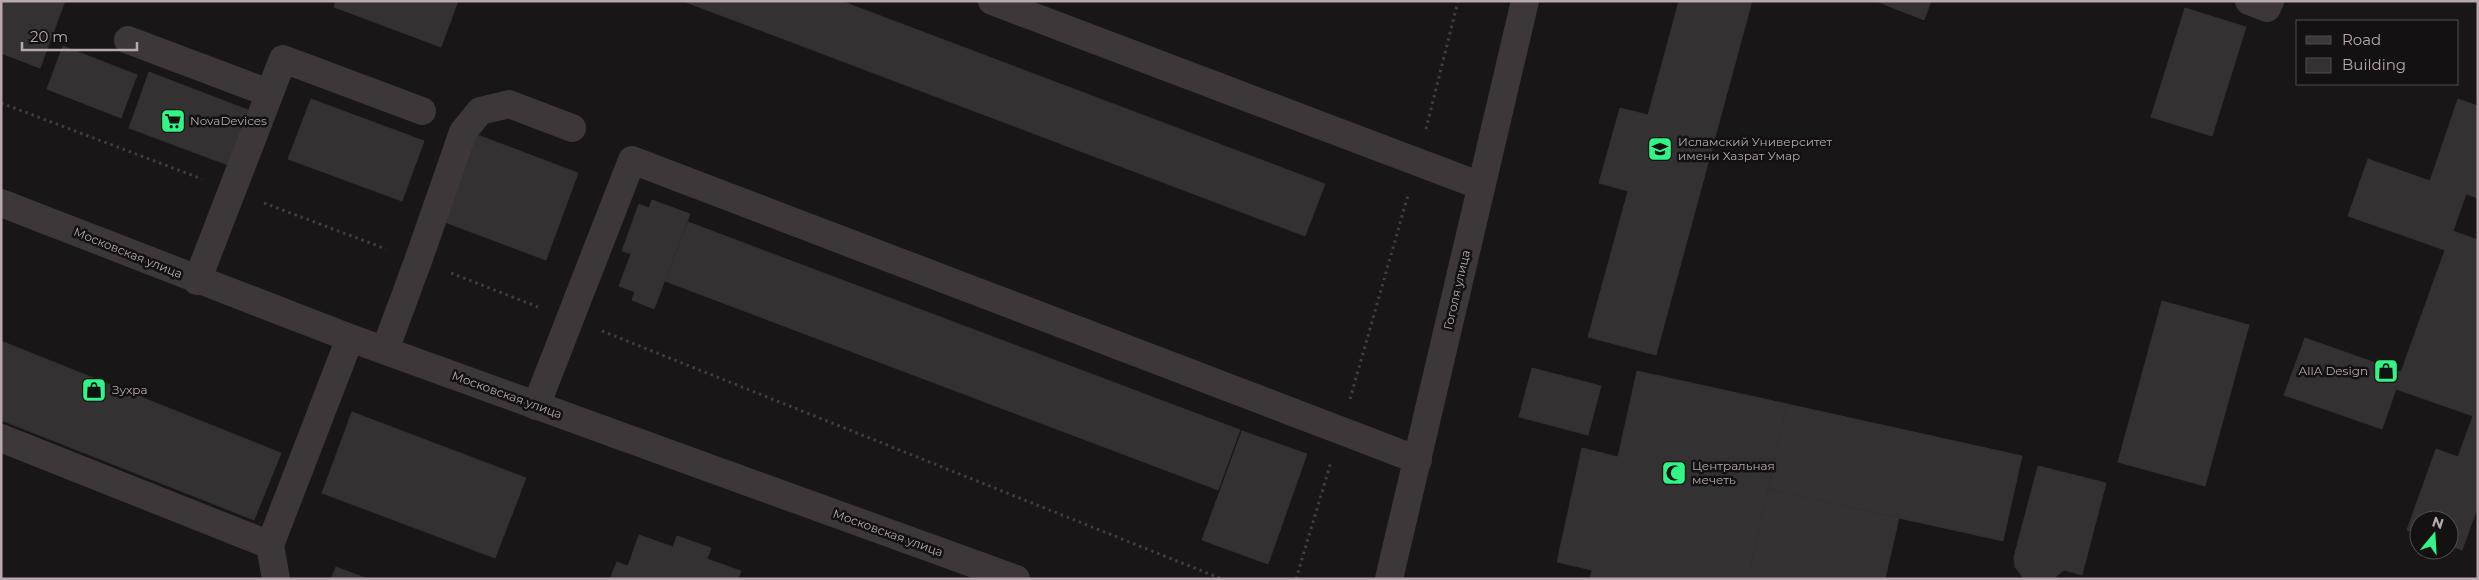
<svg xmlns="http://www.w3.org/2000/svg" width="2479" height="580" font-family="Montserrat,sans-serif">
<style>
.building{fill:#343132;stroke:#343031}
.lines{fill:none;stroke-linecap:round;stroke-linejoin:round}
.path{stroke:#443d40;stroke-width:3;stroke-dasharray:2.5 4;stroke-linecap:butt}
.minor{stroke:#3d3739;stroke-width:28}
.labels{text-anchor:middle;stroke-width:5;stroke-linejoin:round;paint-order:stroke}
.poi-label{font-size:12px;fill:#b8a8b0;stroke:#131111;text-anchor:start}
.street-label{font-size:12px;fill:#b8a8b0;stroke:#131111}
</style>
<rect width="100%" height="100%" fill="#181616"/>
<g class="building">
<path d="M1,1H65L40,68L1,53Z"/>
<path d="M336,1H458L441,47L334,7Z"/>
<path d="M683,1H841L1325,184L1305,236Z"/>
<path d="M1679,1H1752L1656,355L1588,337L1628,191L1599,183L1620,108L1648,115Z"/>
<path d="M1876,1H1931L1924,20Z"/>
<path d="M2185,8L2246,27L2212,136L2151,117Z"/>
<path d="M63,46L137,75L121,118L47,89Z"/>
<path d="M149,72L248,110L228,165L129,128Z"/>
<path d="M311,99L424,141L402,201L288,159Z"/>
<path d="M2458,99L2478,106V198L2466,194L2453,231L2478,240V506L2462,550L2449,545V520H2419V534L2407,530L2436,449L2458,457L2473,416L2396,389L2382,429L2284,395L2305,338L2401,372L2445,250L2348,216L2368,159L2430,181Z"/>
<path d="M475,134L578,173L546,260L442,221Z"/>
<path d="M652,200L690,214L654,309L632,300L635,292L619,286L631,254L622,251L639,204L649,208Z"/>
<path d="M688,222L1240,430L1218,490L665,281Z"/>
<path d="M2162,301L2249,325L2205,486L2118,462Z"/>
<path d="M1,341L281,453L254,520L1,420Z"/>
<path d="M1532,368L1601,386L1588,435L1519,417Z"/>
<path d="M1637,371L1787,404L1748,579H1590L1592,570L1557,562L1582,448L1618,457Z"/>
<path d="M1787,404L2022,456L2003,541L1768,489Z"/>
<path d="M352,412L526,478L495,558L322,493Z"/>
<path d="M1242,431L1307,454L1268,564L1202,540Z"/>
<path d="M2038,466L2106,483L2082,575L2064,570L2053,579H2024L2015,567L2014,557Z"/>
<path d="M1768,489L1899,518L1885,579H1748Z"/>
<path d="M639,535L673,547L677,536L711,548L707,559L741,571L738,579H610L617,562L628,566Z"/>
<path d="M336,567L368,579H331Z"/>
</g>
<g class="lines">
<g class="path">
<path d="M1,103L202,179"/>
<path d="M1426,129L1458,1"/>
<path d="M264,203L386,249"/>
<path d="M451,273L538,307"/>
<path d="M602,331L1222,579"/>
<path d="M1350,399L1408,195"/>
<path d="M1296,579L1331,462"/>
</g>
<g class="minor">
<path d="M992,1L1481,186"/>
<path d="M2249,1L2267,8L2270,1"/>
<path d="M128,40L269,93"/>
<path d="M1,203L350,338L1016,579"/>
<path d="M197,281L283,59L422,111"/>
<path d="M385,350L418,261L463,132L480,111L509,104L572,128"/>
<path d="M536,406L632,160L1418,460"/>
<path d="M1,438L270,545L350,338"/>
<path d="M270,545L276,579"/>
<path d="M1389,579L1525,1"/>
</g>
</g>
<defs>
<symbol id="supermarket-square" viewBox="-11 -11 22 22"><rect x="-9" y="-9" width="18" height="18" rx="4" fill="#30f688" stroke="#131111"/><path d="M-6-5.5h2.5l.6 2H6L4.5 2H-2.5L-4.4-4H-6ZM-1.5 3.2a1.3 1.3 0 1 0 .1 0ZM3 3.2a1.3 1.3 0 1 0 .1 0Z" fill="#111"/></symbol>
<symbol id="university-square" viewBox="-11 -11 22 22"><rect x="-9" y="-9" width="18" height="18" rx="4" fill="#30f688" stroke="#131111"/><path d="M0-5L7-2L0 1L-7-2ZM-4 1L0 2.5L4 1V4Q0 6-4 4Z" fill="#111"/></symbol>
<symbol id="shop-square" viewBox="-11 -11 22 22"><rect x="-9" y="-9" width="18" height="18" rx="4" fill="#30f688" stroke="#131111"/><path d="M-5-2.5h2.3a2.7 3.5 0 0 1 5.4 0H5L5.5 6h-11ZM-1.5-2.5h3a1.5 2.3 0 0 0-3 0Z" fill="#111"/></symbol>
<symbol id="mosque-square" viewBox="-11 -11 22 22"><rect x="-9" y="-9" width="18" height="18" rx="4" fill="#30f688" stroke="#131111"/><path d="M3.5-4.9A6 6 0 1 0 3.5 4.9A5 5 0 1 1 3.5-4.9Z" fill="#111"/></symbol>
</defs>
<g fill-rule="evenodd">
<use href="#supermarket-square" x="159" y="107" width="28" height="28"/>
<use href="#university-square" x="1646" y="135" width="28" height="28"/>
<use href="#shop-square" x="2372" y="357" width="28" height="28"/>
<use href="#shop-square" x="80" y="376" width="28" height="28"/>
<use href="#mosque-square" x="1660" y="459" width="28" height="28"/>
</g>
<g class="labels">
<g class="poi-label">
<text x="190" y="125">NovaDevices</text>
<text x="1678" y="146">Исламский Университет<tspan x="1678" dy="14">имени Хазрат Умар</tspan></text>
<text x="2368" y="375" text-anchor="end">AllA Design</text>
<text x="112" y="394">Зухра</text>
<text x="1692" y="470">Центральная<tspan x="1692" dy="14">мечеть</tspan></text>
</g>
<g class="street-label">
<text transform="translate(128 253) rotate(22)" y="4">Московская улица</text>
<text transform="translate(1457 290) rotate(-77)" y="4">Гоголя улица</text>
<text transform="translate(507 395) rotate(20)" y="4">Московская улица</text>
<text transform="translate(888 533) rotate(20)" y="4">Московская улица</text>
</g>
</g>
<rect width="2479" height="580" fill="none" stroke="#b8a8b0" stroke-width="5"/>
<rect x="2296" y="20" width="162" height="65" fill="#131111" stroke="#554d51"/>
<rect x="2306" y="36" width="25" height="8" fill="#3d3739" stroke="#554d51"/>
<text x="2342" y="45" font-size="15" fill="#b8a8b0">Road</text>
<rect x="2306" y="58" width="25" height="15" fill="#343132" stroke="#554d51"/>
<text x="2342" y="70" font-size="15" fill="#b8a8b0">Building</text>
<g transform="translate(2434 535) rotate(18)"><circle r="24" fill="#131111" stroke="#554d51"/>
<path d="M0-4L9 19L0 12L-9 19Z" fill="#30f688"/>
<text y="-8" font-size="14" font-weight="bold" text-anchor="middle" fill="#b8a8b0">N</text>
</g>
<path d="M22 42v8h115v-8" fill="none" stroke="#b8a8b0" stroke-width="2.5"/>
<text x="30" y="42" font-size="15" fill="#b8a8b0" stroke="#131111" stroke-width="4" paint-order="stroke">20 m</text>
</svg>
